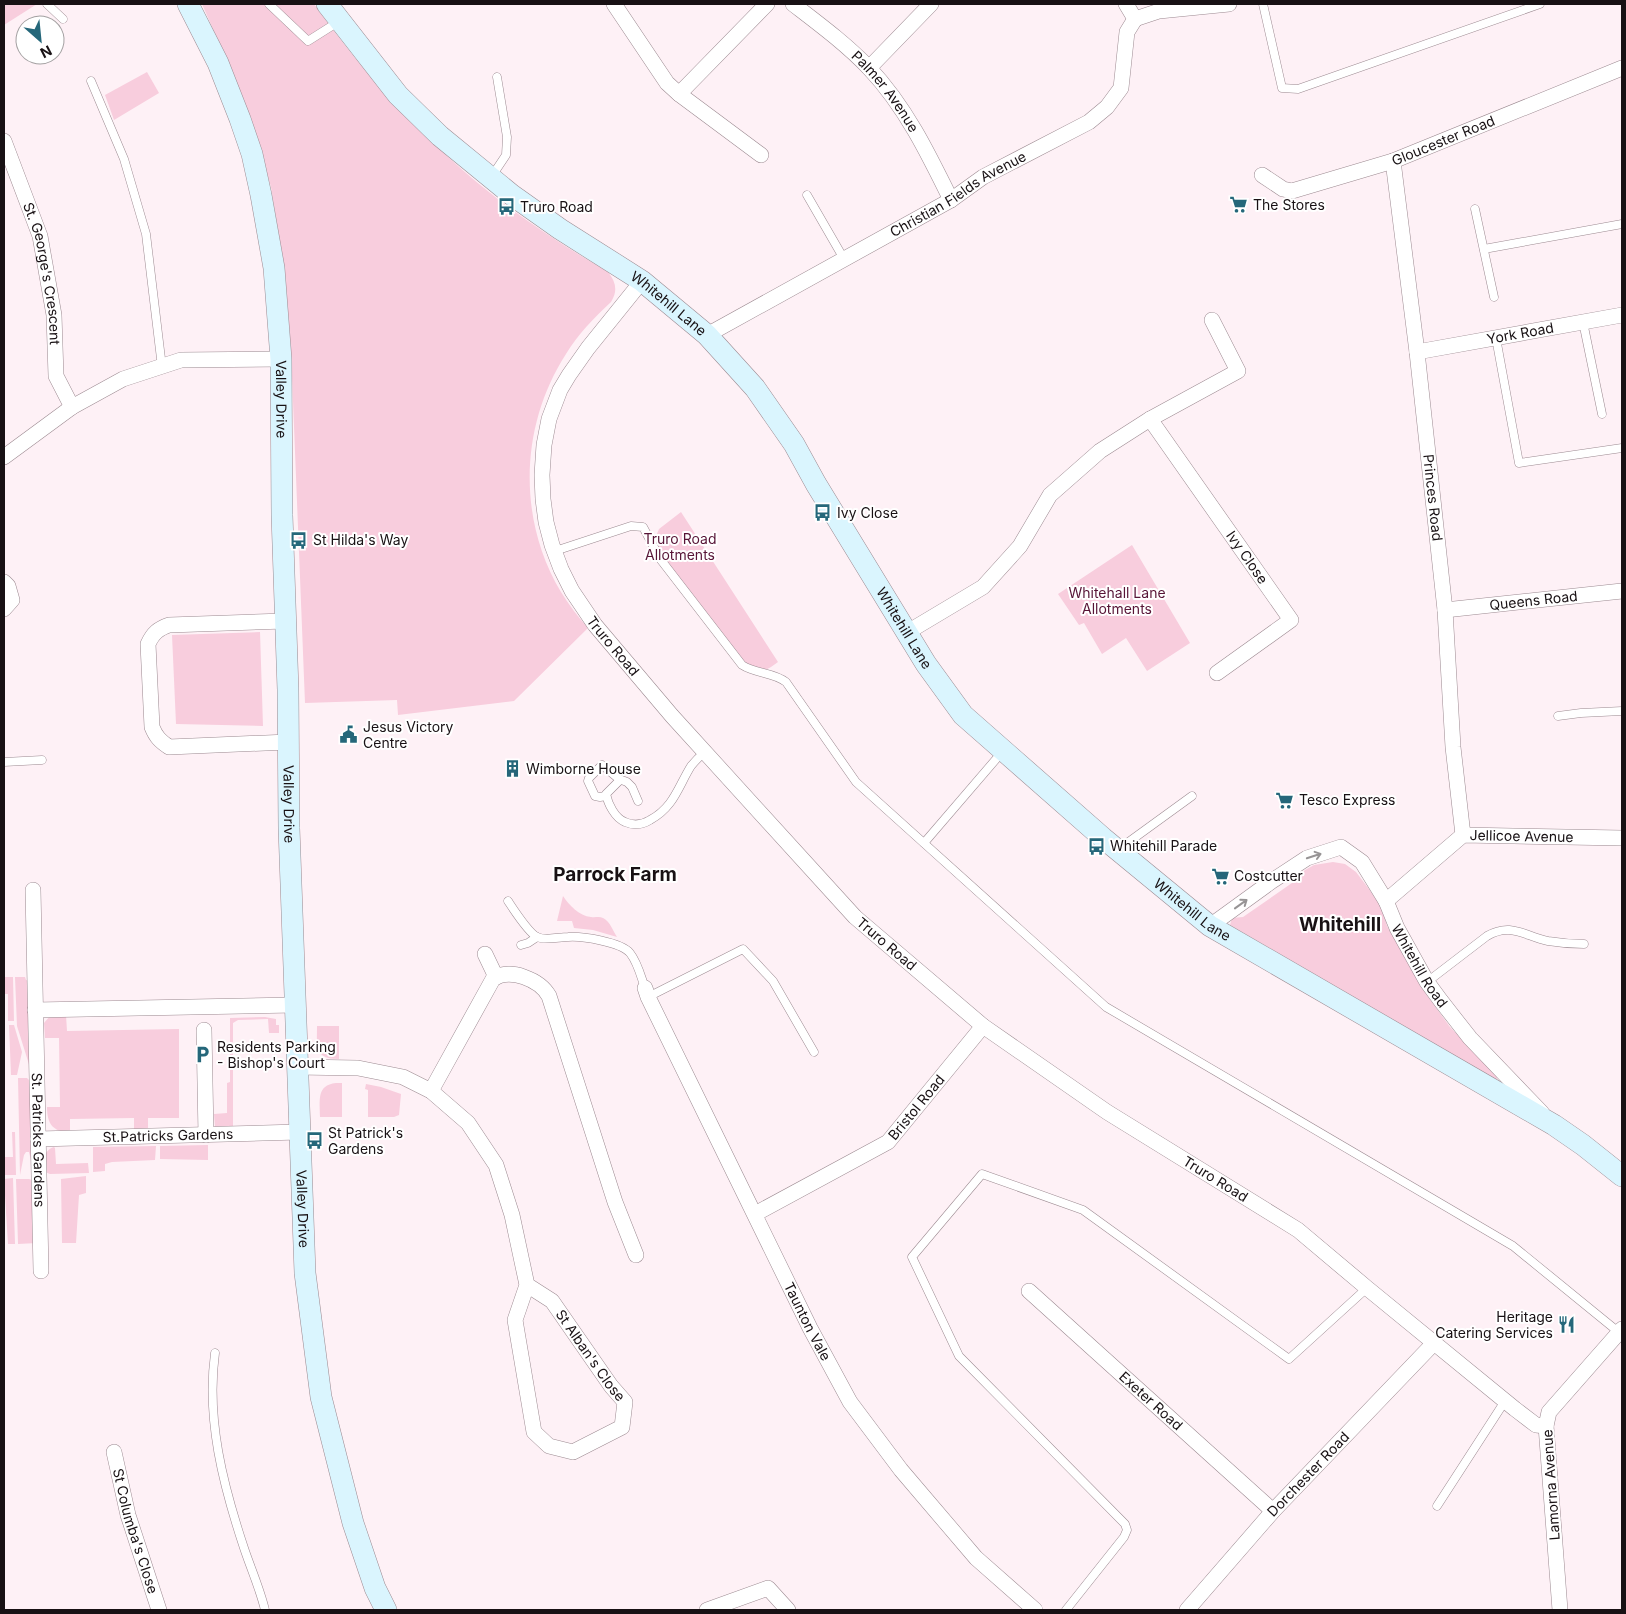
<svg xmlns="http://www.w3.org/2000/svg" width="1626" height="1614" font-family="Inter,sans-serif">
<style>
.green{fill:#f8cddd}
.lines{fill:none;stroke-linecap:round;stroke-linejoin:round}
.lane-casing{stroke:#9c8a91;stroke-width:9}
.street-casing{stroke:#9c8a91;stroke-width:16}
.secondary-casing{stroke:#9c8a91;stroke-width:22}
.lane{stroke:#fff;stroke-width:8}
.street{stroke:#fff;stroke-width:15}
.secondary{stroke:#daf5fe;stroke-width:21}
.oneway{stroke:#979495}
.labels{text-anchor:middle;stroke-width:4;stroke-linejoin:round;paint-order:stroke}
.street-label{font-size:14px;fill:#181114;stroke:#fff}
.poi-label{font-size:14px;fill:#181114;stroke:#fff;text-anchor:start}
.park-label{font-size:14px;fill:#571436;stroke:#fff}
.district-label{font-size:19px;font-weight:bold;fill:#181114;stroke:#fff}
</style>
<rect width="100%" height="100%" fill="#fef1f6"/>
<g class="green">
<path d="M4,4H37L4,25Z"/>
<path d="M202,4H314C367,78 430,147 503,203C536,228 572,251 608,272C616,282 618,291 611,302C594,318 578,334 566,354C520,425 517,519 561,592C569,605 578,617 588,628L514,701L398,715L397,700L305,703L292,376L284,268L271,187L244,100Z"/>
<path d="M147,72L159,93L114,120L105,95Z"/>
<path d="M681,512L778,662C761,675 761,671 742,662L661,556L654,541L659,529Z"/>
<path d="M1132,545L1190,643L1147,671L1126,638L1102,654L1084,623L1079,625L1058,594Z"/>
<path d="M260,632L263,726L176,724L172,635Z"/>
<path d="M1333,862L1345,864L1356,872L1369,889L1382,908L1387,926L1426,994L1450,1027L1499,1077L1495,1080L1230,925L1232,918L1243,917L1292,883L1305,870L1314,865Z"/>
<path d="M563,896C569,905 579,916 591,917C595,918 599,916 603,918C610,921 613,931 617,937L593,930L574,928L572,921H557Z"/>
<path d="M4,977H13L14,1021H8V994H4Z"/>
<path d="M15,977H25L26,980L30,981L32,1074L17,1026Z"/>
<path d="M66,1015L67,1031L179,1029V1118H148V1130H134V1118L70,1119V1132C53,1132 47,1124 47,1107H60L59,1038H45L44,1023L50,1016Z"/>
<path d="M265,1017L276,1019V1025H279V1033H269L268,1019L238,1020L233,1023V1129L215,1127L214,1114L227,1113V1083L230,1082V1018Z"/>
<path d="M9,1025H14L22,1052L17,1075H11Z"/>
<path d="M317,1026H339V1059C314,1059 317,1047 317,1026Z"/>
<path d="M18,1078H27L30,1081L35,1178L29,1152H26L24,1155L20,1175Z"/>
<path d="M336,1083H342V1117H320C320,1101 316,1085 336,1083Z"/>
<path d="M366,1084L381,1087L401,1094L399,1115L394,1117H368V1090L365,1089Z"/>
<path d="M12,1132H15L16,1175H4V1157H13Z"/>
<path d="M208,1145V1160L160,1159V1146Z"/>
<path d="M156,1146L155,1160L112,1162L105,1164V1171L93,1172V1147Z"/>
<path d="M54,1147L55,1148L56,1164L88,1163L89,1173L50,1174L45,1172C44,1162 42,1151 54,1147Z"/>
<path d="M86,1176V1193L79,1195L76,1243H62L61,1179Z"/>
<path d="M13,1178L15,1244H8L4,1179Z"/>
<path d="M16,1179H29L35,1181L37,1243L18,1244Z"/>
</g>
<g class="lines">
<defs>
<g id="lane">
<path d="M47,4L63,19"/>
<path d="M269,4L308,41L338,22"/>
<path d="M1263,4L1282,88L1298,89L1540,4"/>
<path d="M91,81L124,159L146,234L162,367"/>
<path d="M492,176L506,155L507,137L497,77"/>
<path d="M807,195L844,259"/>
<path d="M1475,209L1494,297"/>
<path d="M1484,249L1622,224"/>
<path d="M1583,322L1602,414"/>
<path d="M1496,338L1519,463L1622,448"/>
<path d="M555,551L631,526L643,527L661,560L742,665C756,674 773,672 786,682L856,782L1106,1007L1513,1246L1621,1334"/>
<path d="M1558,716L1581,713L1622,711"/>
<path d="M4,762L42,760"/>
<path d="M620,780L606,794C608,804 615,818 625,822C634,826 642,825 650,820C674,807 678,787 691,766C695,761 700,756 705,752"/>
<path d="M606,796L600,797L595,796L588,781L589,778L602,765L619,779L627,782L632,787L638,801"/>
<path d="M924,843L1003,751"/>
<path d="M1119,849L1192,796"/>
<path d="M508,901C514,910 528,932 537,937C546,941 559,937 568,937C582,936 621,942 630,953C638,963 641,977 645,988"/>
<path d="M521,945L528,943L537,937"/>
<path d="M1427,982L1487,936C1511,922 1524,936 1548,941C1560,943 1572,944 1584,944"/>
<path d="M648,997L743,949L773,981L814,1052"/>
<path d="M215,1353C206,1419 223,1485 244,1548C251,1569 260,1589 265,1610"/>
<path d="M1437,1506L1505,1401"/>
<path d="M1066,1610L1124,1537L1127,1530L1125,1524L959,1356L912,1257L982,1174L1083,1210L1289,1359L1367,1288"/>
</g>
<g id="street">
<path d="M614,4L667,83L679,94L767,4"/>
<path id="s1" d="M793,4C819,24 846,44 869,68C905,106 928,153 951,200"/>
<path d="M1126,4L1135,19"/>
<path d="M1135,19L1159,11L1229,4"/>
<path d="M869,68L931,4"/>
<path d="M679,94L761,155"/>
<path id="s2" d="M4,141L40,236L54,315L56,376L72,407"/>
<path id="s3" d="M1393,161L1417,352L1445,610L1453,747L1463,835"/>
<path id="s4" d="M1262,175L1283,189L1292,191L1393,161L1622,68"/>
<path id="s5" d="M642,281L588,348L569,375L560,390L549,419L544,445L542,475L543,499L546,522L552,545L561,569L572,591L595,625L672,716L855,917L983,1026L1107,1112L1298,1230L1367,1288L1515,1409L1536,1425L1546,1426"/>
<path id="s6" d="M707,335L951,200L983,177L1089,122L1107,107L1121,88L1127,32L1135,19"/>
<path id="s7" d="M1417,352L1622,315"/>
<path id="s8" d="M1150,419L1291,620L1217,673"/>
<path d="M4,457L72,407L123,379L181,360L281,359"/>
<path d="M4,582L8,586L12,600L4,609"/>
<path id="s9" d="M1445,610L1622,591"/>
<path d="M285,621L169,625C158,629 153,633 148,644L152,727C156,737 160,741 169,747L288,742"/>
<path d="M906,633L983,587L1020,546L1050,495L1100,451L1150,419L1238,371L1212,320"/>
<path id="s10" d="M33,890L41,1271"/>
<path id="s11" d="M1386,901L1463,835L1622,838"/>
<path id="s12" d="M1210,926L1272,881L1307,858L1341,847L1362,862L1386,901L1397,928L1427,982L1441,1001L1470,1038L1542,1113"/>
<path d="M485,954L496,977"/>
<path id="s13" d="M645,988L648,997L810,1328L850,1402L901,1470L976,1558L1035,1610"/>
<path d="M35,1010L295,1005"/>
<path d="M204,1030L206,1135"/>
<path id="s14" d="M297,1067L358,1068L403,1077L431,1091L468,1123L496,1165L512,1215L527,1285L552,1301L611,1386L625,1402L622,1427L573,1452L549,1446L534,1432L515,1320L527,1285"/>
<path d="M431,1091L493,979C510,967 540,980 549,996L615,1202L636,1255"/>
<path id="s15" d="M38,1139L299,1132"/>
<path id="s16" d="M755,1214L888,1142L983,1026"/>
<path id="s17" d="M1029,1291L1273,1511"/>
<path id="s18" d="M114,1452L128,1515L159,1610"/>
<path d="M707,1610L768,1588L788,1610"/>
<path id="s19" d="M1187,1610L1273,1511L1434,1343"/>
<path d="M1560,1610L1546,1426L1549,1412L1622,1329"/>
</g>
<g id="secondary">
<path id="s20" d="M188,4L218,63L240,119L252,154L261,195L274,268L281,359L282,515L288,690L289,828L305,1273L321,1397L353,1523L375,1588L386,1610"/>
<path id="s21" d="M327,4L398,95L440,136L512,195L560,229L642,281L707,335L755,388L794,444L816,484L926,664L963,715L1103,838L1210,926L1554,1125L1583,1145L1622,1176"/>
</g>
</defs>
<use href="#lane" class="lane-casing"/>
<use href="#street" class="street-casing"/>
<use href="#secondary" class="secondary-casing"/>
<use href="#lane" class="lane"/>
<use href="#street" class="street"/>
<use href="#secondary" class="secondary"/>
</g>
<defs><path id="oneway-shaft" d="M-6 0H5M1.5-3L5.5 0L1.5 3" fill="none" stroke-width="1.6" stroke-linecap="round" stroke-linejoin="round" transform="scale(1.25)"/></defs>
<g class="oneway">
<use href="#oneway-shaft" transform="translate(1314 856) rotate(-18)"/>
<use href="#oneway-shaft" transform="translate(1241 904) rotate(-36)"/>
</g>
<defs>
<symbol id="supermarket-bare" viewBox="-9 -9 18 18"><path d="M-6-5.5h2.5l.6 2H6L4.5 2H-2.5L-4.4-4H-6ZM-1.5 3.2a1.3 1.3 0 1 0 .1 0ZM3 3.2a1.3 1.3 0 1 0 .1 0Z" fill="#25677a" stroke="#fff" stroke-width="2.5" paint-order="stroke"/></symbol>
<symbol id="bus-bare" viewBox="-9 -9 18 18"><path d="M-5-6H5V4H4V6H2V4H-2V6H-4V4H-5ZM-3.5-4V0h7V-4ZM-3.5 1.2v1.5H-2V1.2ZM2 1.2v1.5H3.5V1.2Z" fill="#25677a" stroke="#fff" stroke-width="2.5" paint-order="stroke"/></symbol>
<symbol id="civic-bare" viewBox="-9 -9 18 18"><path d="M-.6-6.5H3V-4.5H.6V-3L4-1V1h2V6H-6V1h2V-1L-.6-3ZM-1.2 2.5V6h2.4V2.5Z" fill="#25677a" stroke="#fff" stroke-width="2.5" paint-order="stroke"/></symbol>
<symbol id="building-bare" viewBox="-9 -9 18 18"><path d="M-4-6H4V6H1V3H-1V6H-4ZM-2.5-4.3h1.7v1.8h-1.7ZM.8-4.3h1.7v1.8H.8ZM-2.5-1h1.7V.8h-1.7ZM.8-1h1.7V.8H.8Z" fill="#25677a" stroke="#fff" stroke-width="2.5" paint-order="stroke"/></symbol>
<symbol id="parking-bare" viewBox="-9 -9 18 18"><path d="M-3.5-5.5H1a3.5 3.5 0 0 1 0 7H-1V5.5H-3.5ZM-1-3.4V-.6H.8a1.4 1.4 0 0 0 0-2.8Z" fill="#25677a" stroke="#fff" stroke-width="2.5" paint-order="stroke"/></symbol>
<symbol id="restaurant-bare" viewBox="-9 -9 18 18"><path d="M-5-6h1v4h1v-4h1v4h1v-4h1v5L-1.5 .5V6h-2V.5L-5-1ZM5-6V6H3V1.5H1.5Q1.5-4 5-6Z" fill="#25677a" stroke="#fff" stroke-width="2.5" paint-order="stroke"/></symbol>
</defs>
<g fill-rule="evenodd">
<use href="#supermarket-bare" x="1226" y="192" width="25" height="25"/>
<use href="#bus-bare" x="494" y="194" width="25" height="25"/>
<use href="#bus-bare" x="810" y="500" width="25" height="25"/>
<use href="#bus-bare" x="286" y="528" width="25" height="25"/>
<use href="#civic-bare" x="336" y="722" width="25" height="25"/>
<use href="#building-bare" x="500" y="756" width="25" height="25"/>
<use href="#supermarket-bare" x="1272" y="788" width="25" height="25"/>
<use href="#bus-bare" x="1084" y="834" width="25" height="25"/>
<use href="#supermarket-bare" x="1208" y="864" width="25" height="25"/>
<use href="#parking-bare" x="190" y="1042" width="25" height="25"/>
<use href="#bus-bare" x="302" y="1128" width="25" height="25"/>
<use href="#restaurant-bare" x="1554" y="1312" width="25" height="25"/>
</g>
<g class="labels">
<g class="street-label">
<text dy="5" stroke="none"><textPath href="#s1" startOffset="128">Palmer Avenue</textPath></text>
<text dy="5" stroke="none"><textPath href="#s4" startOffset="194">Gloucester Road</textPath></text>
<text dy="5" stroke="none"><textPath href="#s6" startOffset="288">Christian Fields Avenue</textPath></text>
<text dy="5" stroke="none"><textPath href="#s2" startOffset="139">St. George's Crescent</textPath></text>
<text dy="5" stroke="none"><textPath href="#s21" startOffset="458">Whitehill Lane</textPath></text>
<text dy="5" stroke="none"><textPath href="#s7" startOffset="105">York Road</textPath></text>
<text dy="5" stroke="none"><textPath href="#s20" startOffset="411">Valley Drive</textPath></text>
<text dy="5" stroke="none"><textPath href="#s3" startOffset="339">Princes Road</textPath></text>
<text dy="5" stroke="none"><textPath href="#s8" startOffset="169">Ivy Close</textPath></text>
<text dy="5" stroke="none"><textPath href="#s9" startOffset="89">Queens Road</textPath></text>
<text dy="5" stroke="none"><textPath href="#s21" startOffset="862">Whitehill Lane</textPath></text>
<text dy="5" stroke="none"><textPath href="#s5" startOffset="414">Truro Road</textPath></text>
<text dy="5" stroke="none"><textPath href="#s20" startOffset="816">Valley Drive</textPath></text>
<text dy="5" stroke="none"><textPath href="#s11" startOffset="160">Jellicoe Avenue</textPath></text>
<text dy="5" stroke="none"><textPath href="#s21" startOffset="1268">Whitehill Lane</textPath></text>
<text dy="5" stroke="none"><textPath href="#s5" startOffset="819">Truro Road</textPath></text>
<text dy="5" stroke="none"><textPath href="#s12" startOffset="299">Whitehill Road</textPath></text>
<text dy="5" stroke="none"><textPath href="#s16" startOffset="196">Bristol Road</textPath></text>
<text dy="5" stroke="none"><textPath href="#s15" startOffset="130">St.Patricks Gardens</textPath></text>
<text dy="5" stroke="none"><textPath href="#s10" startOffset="250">St. Patricks Gardens</textPath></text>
<text dy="5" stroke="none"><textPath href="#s5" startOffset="1224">Truro Road</textPath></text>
<text dy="5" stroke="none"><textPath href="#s20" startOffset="1221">Valley Drive</textPath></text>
<text dy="5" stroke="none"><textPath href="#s13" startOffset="371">Taunton Vale</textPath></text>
<text dy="5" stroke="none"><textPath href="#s14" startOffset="458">St Alban's Close</textPath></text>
<text dy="5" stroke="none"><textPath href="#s17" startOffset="164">Exeter Road</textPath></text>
<text dy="5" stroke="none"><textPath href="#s19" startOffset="182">Dorchester Road</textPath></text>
<text transform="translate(1551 1485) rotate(-94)" y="5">Lamorna Avenue</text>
<text dy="5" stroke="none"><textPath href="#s18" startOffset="82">St Columba's Close</textPath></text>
</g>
<g class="poi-label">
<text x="1253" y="210">The Stores</text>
<text x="520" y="212">Truro Road</text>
<text x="837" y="518">Ivy Close</text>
<text x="313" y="545">St Hilda's Way</text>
<text x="363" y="732">Jesus Victory<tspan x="363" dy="16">Centre</tspan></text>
<text x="526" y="774">Wimborne House</text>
<text x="1299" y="805">Tesco Express</text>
<text x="1110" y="851">Whitehill Parade</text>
<text x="1234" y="881">Costcutter</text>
<text x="217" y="1052">Residents Parking<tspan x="217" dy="16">- Bishop's Court</tspan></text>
<text x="328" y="1138">St Patrick's<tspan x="328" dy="16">Gardens</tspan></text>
<text x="1553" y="1322" text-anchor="end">Heritage<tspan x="1553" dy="16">Catering Services</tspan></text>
</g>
<g class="park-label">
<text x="680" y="544">Truro Road<tspan x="680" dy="16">Allotments</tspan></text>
<text x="1117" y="598">Whitehall Lane<tspan x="1117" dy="16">Allotments</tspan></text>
</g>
<g class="district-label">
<text x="615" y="881">Parrock Farm</text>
<text x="1340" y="931">Whitehill</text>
</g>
</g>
<rect width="1626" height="1614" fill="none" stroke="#181114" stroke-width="10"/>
<g transform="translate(40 40) rotate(153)"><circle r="24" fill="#ffffff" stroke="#a3a0a1"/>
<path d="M0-4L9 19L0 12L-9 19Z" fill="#25677a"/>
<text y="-8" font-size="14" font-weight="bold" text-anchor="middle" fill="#181114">N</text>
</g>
</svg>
